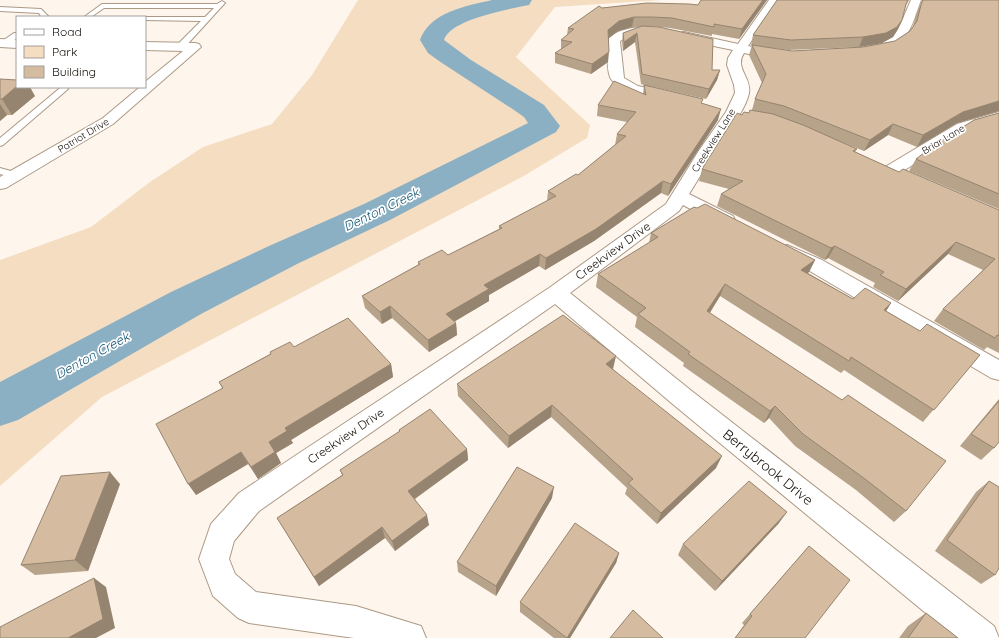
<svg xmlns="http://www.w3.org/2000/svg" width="999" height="638" font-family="Quicksand,sans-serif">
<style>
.green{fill:#f5ddc2}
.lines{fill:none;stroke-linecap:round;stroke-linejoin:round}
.river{fill:#8cb0c3;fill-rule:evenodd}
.service-casing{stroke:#ac9985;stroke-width:2}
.minor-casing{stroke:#ac9985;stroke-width:2}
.tertiary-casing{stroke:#ac9985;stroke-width:2}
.service{fill:#fff;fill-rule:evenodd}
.minor{fill:#fff;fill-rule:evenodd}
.tertiary{fill:#fff;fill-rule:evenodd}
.wall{fill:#b7a28a}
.shaded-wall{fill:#958470}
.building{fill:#d5bca0;stroke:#958470}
.labels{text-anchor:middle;stroke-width:3.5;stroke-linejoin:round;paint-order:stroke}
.far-street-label{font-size:10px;fill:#150e07;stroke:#fff}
.street-label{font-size:12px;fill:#150e07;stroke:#fff}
.water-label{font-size:13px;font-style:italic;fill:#135672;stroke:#fff}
.near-street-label{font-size:14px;fill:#150e07;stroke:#fff}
</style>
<rect width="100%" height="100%" fill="#fef6ed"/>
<path class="green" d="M358,0H662L555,7L516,57L590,125L587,138L522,177L102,397L0,486V260L91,227L150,182L203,147L272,124L312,75Z"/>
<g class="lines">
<path class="river" d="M492,0H532L529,5C510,9 450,19 444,40L471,60L544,105L560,126L556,132L390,220L297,264L201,314L18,420L0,426V382L171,292L269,246L364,204L528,123L524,117L514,110L439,61L428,53L420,40C430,12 466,6 492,0Z"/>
<defs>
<g id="service">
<path d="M222,1L225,3L224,4L183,49H177V45L201,21L145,20V17H143H205L214,8H104L91,17H84L102,4H217Z"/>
<path d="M0,7L41,9L48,16L41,17L39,13L0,11Z"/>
<path d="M14,33H17V38L7,46H1V42Z"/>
<path d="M59,87H67L68,89L3,145L0,146V138L60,88Z"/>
<path d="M0,168L18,173L19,175L14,178L0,174Z"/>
</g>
<g id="minor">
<path d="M769,0H779L748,46L758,48L760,51L758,54L754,55L744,53C734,68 752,78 749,93C746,110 724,137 714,152C706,166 698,180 689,194L733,216L735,220L733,224L726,226L719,224L683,205L679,211L570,293L693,392L994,626L999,638H956L675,406L555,304L259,511L234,541L229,559L235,574L256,592L356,606L421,626L426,638H354L249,623L238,618L213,596L199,559L211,524L239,493L549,288L666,204L698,152L726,112L735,93L734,85L727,65L728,58L733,50L680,39L678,36L680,33L684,32L738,44Z"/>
<path d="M911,0H921C913,22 909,44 883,51C878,52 873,54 868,53L866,50L868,47C900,39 898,28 911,0Z"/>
<path d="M647,27L656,28L658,31L656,34C643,37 632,34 620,41L624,78L638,86L678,95L680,98L678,101C664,105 616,92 610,77C606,67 608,51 608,40C616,29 635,27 647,27Z"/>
<path d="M999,112V121L967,130L897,175L891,176L885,175L883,171L885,167L957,124Z"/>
<path d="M787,245L822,260L999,360V380L991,378L808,270L780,255L777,251L780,247Z"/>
</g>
<g id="tertiary">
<path d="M0,39L17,40V48L0,47Z"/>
<path d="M145,42L195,43L199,44L201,47L113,124L6,188L0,189V177L103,118L140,87H145V82L183,51L145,50Z"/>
</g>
</defs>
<use href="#service" class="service-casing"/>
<use href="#minor" class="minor-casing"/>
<use href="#tertiary" class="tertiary-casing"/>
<use href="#service" class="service"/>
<use href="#minor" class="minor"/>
<use href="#tertiary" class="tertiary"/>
</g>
<g class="wall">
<path d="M702,0H767L739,39L712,34V36L670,28L650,26H644L712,70H720L717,80L706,99L649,86L702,103L718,120L668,196L661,193L594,241L545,270L539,266L489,295V301L455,321L456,323L457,335L429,352L392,318L382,324L365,308L362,296L418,265V262L448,255L499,229V226L547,201L548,191L578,175L615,145L617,134L627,122L597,116L598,105L643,94L644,85L641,84L635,42L623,51L622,42L623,33L641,27H632L618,31L608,39V62L591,74L555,63V53L561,50V40L567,35L568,28L602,8L698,5Z"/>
<path d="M777,0H909L905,7L898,29L893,37L882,43L859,47L788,50L751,45L753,35Z"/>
<path d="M922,0H999V111L957,123L917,147L888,135L864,151L839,141L857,149L855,152L899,172L999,210V353L987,347L984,350L934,321L943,309L983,270L948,254L898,301L873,287L875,283L828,258L825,260L717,206L721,194L729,189L699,181L702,169L742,115L749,113L752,110L755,99L762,83L749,55L752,45L792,51L863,47L895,41L910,31L913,27L916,14L922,1Z"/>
<path d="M0,79L35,96L12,115H7L0,121Z"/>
<path d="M999,113V209L909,171L916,159Z"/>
<path d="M697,208L815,260L809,272L808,273L853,299L891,303L886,311L920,331L980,355L923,422L844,370L841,373L720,296L710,313L906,511L894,522L856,490L795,446L769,418L764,423L683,366L684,363L635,327L637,317L596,287L598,274L649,243L651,233Z"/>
<path d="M294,347L391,364L393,377L291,440L293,443L276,453L281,463L258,479L248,464L196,495L222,388L219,382L270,354V352Z"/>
<path d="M613,369L716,468L657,524L625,494L627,488L551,417L508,448L458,396L457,384Z"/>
<path d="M999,399V442L994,448L981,460L960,446Z"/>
<path d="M399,430L467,449L468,460L415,499L429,525L395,551L385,538L319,586L277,518L342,475L340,470L399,432Z"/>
<path d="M989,481L995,575L981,584L935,551L976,492Z"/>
<path d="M120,484L88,571L35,575L21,565Z"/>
<path d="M552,498L496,596L458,572L457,562Z"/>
<path d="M779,523L715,591L678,555L683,544Z"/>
<path d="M809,546L805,638H735L744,625L742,623Z"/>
<path d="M619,553L616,563L570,638H554L520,612V602Z"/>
<path d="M926,613L958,638H899L908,626Z"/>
</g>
<g class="shaded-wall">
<path d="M763,0H767L739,39L742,29Z"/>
<path d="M634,17L632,27L618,31L606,40L608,30L619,21Z"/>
<path d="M902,20L898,29L893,37L882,43L859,47L863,37Z"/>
<path d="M637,33L635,42L623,51L624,42Z"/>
<path d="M609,52L608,62L591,74L592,64Z"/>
<path d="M720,70L717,80L706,99L709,89Z"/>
<path d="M17,86V87H30L35,96L12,115L2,99Z"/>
<path d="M999,101V111L957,123L917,147L923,135L963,112Z"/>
<path d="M0,104L7,115L0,121Z"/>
<path d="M721,109L718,120L668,196L671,184Z"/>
<path d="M893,124L888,135L864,151L870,140Z"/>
<path d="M663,181L661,193L594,241L545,270L546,258Z"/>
<path d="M956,242L948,254L898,301L906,289Z"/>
<path d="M835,246L828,258L825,260L831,248Z"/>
<path d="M540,254L539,266L489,295V301L447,326L446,314L484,285Z"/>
<path d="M815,260L809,272L795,282L801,270Z"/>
<path d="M725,284L720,296L703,323L707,311Z"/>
<path d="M891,303L883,316L884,310Z"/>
<path d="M390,306L392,318L382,324L380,312Z"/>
<path d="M456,323L457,335L429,352L428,340Z"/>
<path d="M616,356L613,369L603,376L606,364Z"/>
<path d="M391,364L393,377L291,440L293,443L276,453L281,463L258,479L251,467L269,442L285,428Z"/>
<path d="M552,405L551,417L508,448L509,436Z"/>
<path d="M775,406L769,418L764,423L770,411Z"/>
<path d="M467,449L468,460L410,502L408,491Z"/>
<path d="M241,452L248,464L196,495L188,484Z"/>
<path d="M722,456L716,468L657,524L661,513Z"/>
<path d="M110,472L120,484L88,571L75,560Z"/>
<path d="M554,487L552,498L496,596V586Z"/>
<path d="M787,512L779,523L715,591L722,581Z"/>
<path d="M427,515L429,525L395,551L392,541Z"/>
<path d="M382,527L385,538L319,586L314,577Z"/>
<path d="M619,553L616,563L570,638H567Z"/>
<path d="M94,578L106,587L115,628L96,638H68Z"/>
</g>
<g class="building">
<path d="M701,0H763L742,29L714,24V27L672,18L652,17H634L619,21L608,30L609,52L592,64L555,53L572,42L561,40L574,29L568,28L599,6L602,8L647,3L689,4L698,5Z"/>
<path d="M777,0H908L906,4L902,20L897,27L886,33L863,37L791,40L753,35Z"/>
<path d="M923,0H999V101L963,112L923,135L893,124L870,140L784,106L755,99L766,74L752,45L792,51L863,47L895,41L910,31L917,21L921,5Z"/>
<path d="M642,26L659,27L713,39L712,70H720L709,89L642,74L637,33L624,42L623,33Z"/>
<path d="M0,79L17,80V86L2,99H0Z"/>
<path d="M614,81L646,95L644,85L703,99L701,103L721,109L671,184L663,181L596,229L546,258L540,254L484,285L489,289L446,314L456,323L428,340L390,306L380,312L362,296L420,264L418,262L442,250L448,255L502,228L499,226L556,196L548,191L576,174L578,175L626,136L617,134L636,112L598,105Z"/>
<path d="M750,110L773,114L803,125L857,149L853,151L899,172L903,169L999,210V336L997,335L995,338L943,309L995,259L956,242L906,289L880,275L884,272L835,246L831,248L721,194L743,181L702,169L737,113L742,115L744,112L749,113Z"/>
<path d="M999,113V194L916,159L934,145L974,120Z"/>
<path d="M705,204L815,260L801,270L853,299L865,288L891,303L884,310L920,331L927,324L980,355L934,410L851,357L849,361L725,284L707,311L842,400L848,395L946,461L906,511L865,479L803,434L775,406L770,411L688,354L690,352L638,314L646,308L598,274L658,237L651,233L694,207L697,208Z"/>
<path d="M563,315L616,356L606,364L722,456L661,513L628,483L633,479L552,405L509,436L457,384Z"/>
<path d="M348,318L391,364L285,428L287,431L269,442L275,452L251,467L241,452L188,484L156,424L223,388L219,382L271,354L270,352L290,342L294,347Z"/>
<path d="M999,401V442L994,448L971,434Z"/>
<path d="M430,409L467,449L408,491L427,515L392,541L382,527L314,577L277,518L343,475L340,470L400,431L399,430Z"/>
<path d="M517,467L554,487L496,586L457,562Z"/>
<path d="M110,472L75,560L21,565L61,476Z"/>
<path d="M749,481L787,512L722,581L683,544Z"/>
<path d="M989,481L999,487V568L995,575L947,540Z"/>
<path d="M575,523L619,553L567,638L520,602Z"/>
<path d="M809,546L850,580L805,638H735L752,616L750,614Z"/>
<path d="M94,578L103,619L68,638H0V627Z"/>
<path d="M633,610L663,638H610Z"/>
<path d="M926,613L958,638H908Z"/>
</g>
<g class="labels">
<g class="far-street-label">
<text transform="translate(83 135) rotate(-31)" y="4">Patriot Drive</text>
<text transform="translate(943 139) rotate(-31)" y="4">Briar Lane</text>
<text transform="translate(713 140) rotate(-58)" y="4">Creekview Lane</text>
</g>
<g class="street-label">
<text transform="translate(613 251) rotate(-36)" y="4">Creekview Drive</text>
<text transform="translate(346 436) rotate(-34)" y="4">Creekview Drive</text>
</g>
<g class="water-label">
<text transform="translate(381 209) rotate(-26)" y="5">Denton Creek</text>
<text transform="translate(92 355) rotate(-29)" y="5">Denton Creek</text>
</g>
<g class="near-street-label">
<text transform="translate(768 467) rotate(39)" y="5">Berrybrook Drive</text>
</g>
</g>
<rect x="16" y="16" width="130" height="72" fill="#ffffff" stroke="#a19f9c"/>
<rect x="24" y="29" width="20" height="6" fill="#ffffff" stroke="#a19f9c"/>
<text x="52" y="36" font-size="12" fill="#150e07">Road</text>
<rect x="24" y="46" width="20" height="12" fill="#f5ddc2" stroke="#a19f9c"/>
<text x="52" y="56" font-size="12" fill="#150e07">Park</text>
<rect x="24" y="66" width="20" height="12" fill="#d5bca0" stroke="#a19f9c"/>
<text x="52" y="76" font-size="12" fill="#150e07">Building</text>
</svg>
